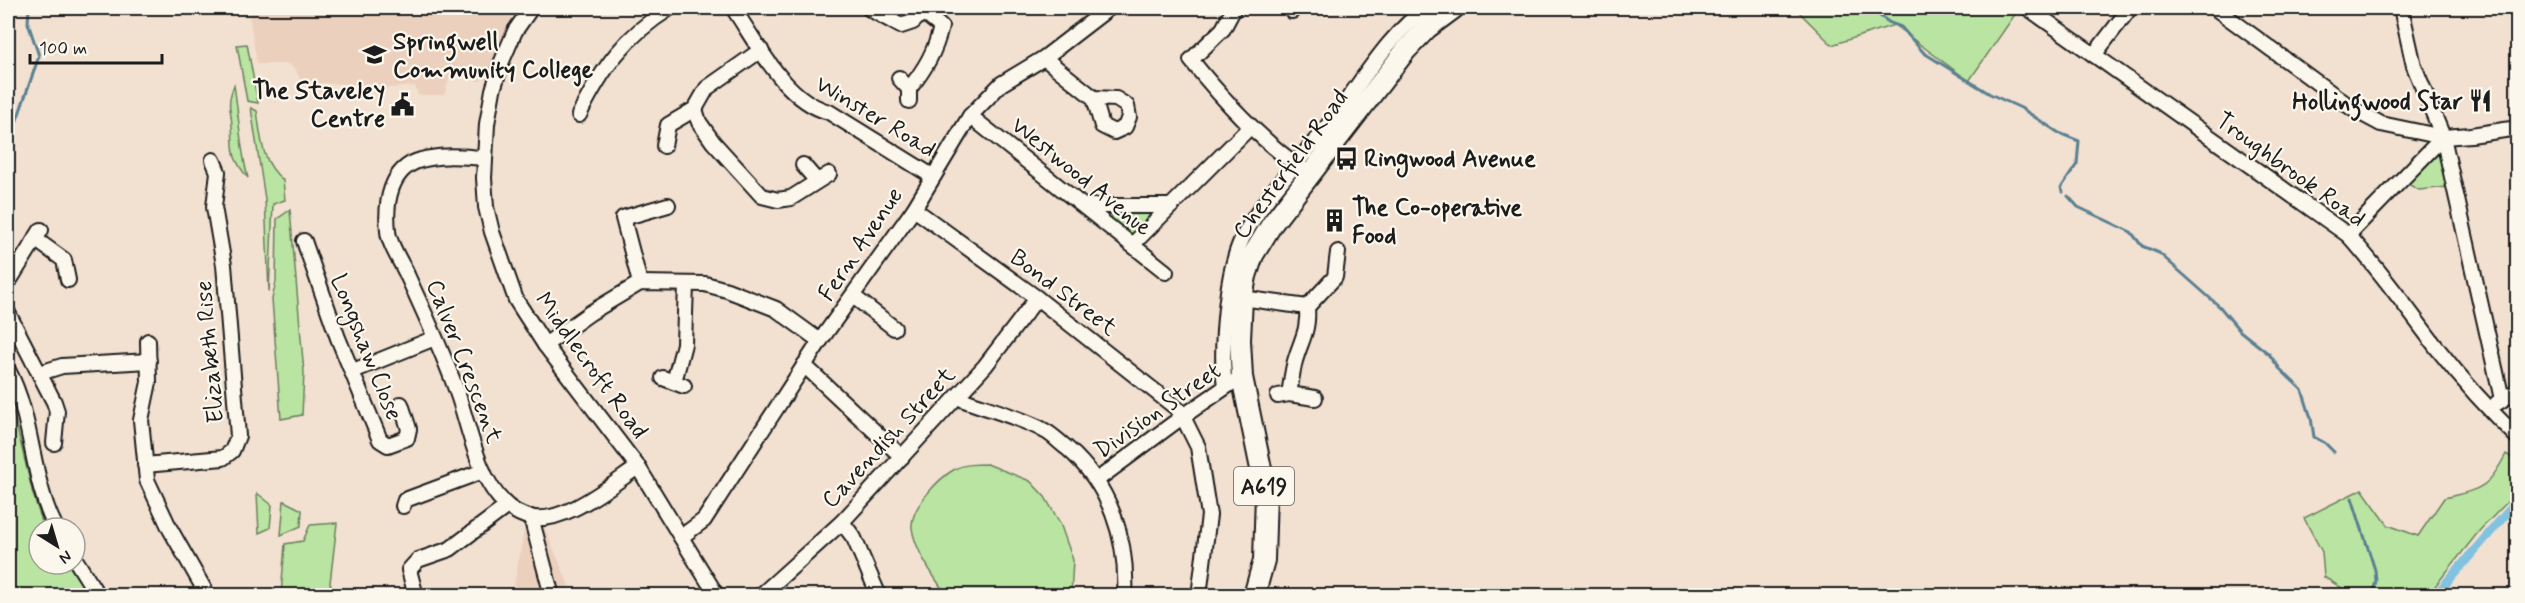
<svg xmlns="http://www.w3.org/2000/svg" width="2525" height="603" font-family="Mynerve,sans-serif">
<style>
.built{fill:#ecd0be}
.green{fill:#bae4a1;stroke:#6b805e;stroke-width:1.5}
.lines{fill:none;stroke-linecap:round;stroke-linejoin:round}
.stream{stroke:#598092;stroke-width:3}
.canal{stroke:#81c2e1;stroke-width:9}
.minor-casing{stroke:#1c1c1c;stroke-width:18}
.highway-casing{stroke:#1c1c1c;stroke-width:24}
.minor{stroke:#fbf7ec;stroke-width:14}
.highway{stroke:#fbf7ec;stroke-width:20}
.labels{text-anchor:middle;stroke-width:4.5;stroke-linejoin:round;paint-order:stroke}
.shield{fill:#fbf7ec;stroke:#5f5e5a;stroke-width:1.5}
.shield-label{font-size:22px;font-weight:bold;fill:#1c1c1c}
.poi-label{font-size:24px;font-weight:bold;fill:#1c1c1c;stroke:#fbf7ec;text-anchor:start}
.street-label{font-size:24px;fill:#1c1c1c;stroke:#fbf7ec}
</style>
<rect width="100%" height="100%" fill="#f2e0d1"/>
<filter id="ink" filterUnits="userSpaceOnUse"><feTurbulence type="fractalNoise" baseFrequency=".0167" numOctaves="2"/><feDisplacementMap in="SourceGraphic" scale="12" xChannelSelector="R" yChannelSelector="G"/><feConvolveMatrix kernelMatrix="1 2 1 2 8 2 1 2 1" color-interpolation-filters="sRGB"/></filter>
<g filter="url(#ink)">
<g class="built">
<path d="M248,8H518L497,47L489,77L478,81L451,73L444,95H418L415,86L366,90L357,84L302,83L296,70L288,64H257Z"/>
<path d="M525,526H544L573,595L512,596Z"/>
</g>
<g class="green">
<path d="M1795,8H2008L2016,13L1969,81L1894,25L1832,45Z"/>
<path d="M247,44L258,103L247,101L237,45Z"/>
<path d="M234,85C239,116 240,148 248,178C230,155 234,153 232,126C231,105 226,107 234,85Z"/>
<path d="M251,108L257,111C261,137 261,162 283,180L285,200L273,204L269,292L265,199Z"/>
<path d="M2435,153L2440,156L2447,187L2419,190L2406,183Z"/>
<path d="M290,210L304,373L302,415L281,419L272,299L276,282L277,219Z"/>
<path d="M1118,212L1148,213L1151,218L1134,237H1128L1111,224L1112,214Z"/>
<path d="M8,391L33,494L44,528H39V564H68L89,595H8Z"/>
<path d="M2506,454L2517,461V492L2480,530L2428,595H2353L2324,577L2322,552L2304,518L2362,489L2388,525L2418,536L2444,498C2481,489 2488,489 2506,454Z"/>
<path d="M987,464L1030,481L1045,497L1060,523L1073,560L1071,595H946C934,576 915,551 912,528C910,508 939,478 955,469C964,464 976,464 987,464Z"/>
<path d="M257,493L272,505L270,528L259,533Z"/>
<path d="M284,501L302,510L301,526L281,535Z"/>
<path d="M337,523L330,583L334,595H281L285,544L303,541L310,525Z"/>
</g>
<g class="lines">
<g class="stream">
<path d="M1869,8L1890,23L1901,27L1924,53L1990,94L2021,108L2059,133L2079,141L2077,164L2061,188L2063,192"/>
<path d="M8,146L39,56L28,23L29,8"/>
<path d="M2068,196L2078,207L2131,232L2142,246L2159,253L2220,307L2240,331L2269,354L2280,369L2302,390L2311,418L2314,437L2325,443L2334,452"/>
<path d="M2352,498L2375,570L2376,581L2372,596"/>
</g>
<path class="canal" d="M2435,596L2518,500"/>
<defs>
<g id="minor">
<path d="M531,8L515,31L502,61L493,90L487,124L484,178L486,207L492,232L516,300L545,345L638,467L717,596"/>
<path d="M733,8C757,43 785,101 829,112L932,176"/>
<path d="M1234,8L1223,29L1191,60C1224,101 1259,139 1302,169"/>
<path d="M2028,8L2348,235C2381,271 2408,310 2437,348C2462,380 2489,410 2518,438"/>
<path d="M2215,8L2353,109L2381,124L2443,137L2471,135L2518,128"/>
<path d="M2401,8L2414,66L2443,137L2502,399"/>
<path d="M870,9L901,26L913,22L927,8"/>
<path d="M1292,11L1294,8"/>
<path d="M761,50L707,88L695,109L699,122L713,142L762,196L778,200L791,198L829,174"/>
<path d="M2094,55L2130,8"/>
<path d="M1044,58L1094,98L1116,99L1127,106L1129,117L1125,127L1114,132L1102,126L1094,98"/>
<path d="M899,78L909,89V101"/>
<path d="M909,89C925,69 935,52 941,27L923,12"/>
<path d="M579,115C603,67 624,37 670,8"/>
<path d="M970,116L1166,272"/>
<path d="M664,146L668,125L695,109"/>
<path d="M485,158C465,157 441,154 421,160C390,168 385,203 388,231C389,245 402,263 408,277C426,317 445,356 459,398C472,437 482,501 525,516C559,529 611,485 638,467"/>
<path d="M803,165L816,180"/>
<path d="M1085,206H1171"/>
<path d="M914,209L1037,298L1180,411L1198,447L1209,515L1199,596"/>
<path d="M2348,235L2443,137"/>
<path d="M35,239L64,260L68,280"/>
<path d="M304,241L338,338L380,440L388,445L407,438L409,429L401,404"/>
<path d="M1132,245L1250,127"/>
<path d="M8,283L41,230"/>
<path d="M640,283L623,218L668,205"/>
<path d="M853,296L894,328"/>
<path d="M1242,298L1307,307"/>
<path d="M1307,307L1335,277L1338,252"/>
<path d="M8,313L54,402L57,411L54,443"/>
<path d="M148,341L149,382L141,420L147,480L170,529L208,596"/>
<path d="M545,345L590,313L640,283L705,284L727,290L776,309L820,341"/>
<path d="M804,365L902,457"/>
<path d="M8,370C34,419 30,478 56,528"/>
<path d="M353,371L435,338"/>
<path d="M40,373L62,366L149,361"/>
<path d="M663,378L684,386"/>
<path d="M674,382L684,344L686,284"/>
<path d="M1225,387C1220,350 1226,272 1242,239C1265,194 1303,158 1333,119C1362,82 1388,35 1427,8"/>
<path d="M1289,394C1291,384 1292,372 1295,361C1301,340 1309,331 1307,307"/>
<path d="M959,395L964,400C988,409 1025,419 1045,431C1053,435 1060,443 1067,448C1110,485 1128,539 1125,596"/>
<path d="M1278,396L1289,394L1315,398"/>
<path d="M2497,403L2518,390"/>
<path d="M145,465L223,458L232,451L238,436L224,265L214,207L218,172L213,160"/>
<path d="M1097,480L1182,417L1233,382"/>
<path d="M403,506L405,500L483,471"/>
<path d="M531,517L552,596"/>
<path d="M842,522L854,538L879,596"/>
<path d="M681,537L704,520L820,341L914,209L970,116L1001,84L1044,58L1109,8"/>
<path d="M75,559L98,596"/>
<path d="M416,596L409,570L418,560L450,549L506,507"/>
<path d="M760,596L842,522L985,366L1037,298"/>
</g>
<path id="highway" d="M1254,596L1264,560L1266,493L1242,377L1240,340L1242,298L1246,276L1253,255L1272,224L1406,50L1427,28L1454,8"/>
</defs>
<use href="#minor" class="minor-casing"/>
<use href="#highway" class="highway-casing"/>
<use href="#minor" class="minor"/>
<use href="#highway" class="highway"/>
</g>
</g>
<defs>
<symbol id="school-bare" viewBox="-9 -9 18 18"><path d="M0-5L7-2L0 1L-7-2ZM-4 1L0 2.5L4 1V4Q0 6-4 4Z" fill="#1c1c1c" stroke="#fbf7ec" stroke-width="2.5" paint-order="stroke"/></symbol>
<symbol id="restaurant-bare" viewBox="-9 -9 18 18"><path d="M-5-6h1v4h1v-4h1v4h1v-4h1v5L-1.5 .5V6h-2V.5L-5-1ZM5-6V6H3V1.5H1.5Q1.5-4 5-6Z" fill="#1c1c1c" stroke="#fbf7ec" stroke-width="2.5" paint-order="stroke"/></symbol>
<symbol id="civic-bare" viewBox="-9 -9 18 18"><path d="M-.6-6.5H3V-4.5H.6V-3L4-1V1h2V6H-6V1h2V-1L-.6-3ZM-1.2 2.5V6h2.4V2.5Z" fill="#1c1c1c" stroke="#fbf7ec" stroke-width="2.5" paint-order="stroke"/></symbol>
<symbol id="bus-bare" viewBox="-9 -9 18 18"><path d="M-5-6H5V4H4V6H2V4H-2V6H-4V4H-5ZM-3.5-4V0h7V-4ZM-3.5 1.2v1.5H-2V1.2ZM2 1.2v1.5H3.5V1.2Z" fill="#1c1c1c" stroke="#fbf7ec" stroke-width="2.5" paint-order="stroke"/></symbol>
<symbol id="building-bare" viewBox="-9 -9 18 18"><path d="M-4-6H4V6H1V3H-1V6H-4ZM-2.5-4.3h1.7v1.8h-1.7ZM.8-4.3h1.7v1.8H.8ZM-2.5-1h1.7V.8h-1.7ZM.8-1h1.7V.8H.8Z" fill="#1c1c1c" stroke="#fbf7ec" stroke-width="2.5" paint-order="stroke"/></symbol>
</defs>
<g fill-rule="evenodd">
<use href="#school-bare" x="358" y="38" width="33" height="33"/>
<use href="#restaurant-bare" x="2464" y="84" width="33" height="33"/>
<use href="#civic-bare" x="386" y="88" width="33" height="33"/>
<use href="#bus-bare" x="1330" y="142" width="33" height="33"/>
<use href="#building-bare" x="1318" y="204" width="33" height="33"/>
</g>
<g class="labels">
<rect class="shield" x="1234" y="467" width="60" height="38" rx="4.5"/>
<g class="shield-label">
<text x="1264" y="494">A619</text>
</g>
<g class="poi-label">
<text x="393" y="49">Springwell<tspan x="393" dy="28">Community College</tspan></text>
<text x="385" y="98" text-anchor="end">The Staveley<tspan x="385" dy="28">Centre</tspan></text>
<text x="2463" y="109" text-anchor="end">Hollingwood Star</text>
<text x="1364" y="166">Ringwood Avenue</text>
<text x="1352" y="215">The Co-operative<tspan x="1352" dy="28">Food</tspan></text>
</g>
<g class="street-label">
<text transform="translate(876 116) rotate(31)" y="8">Winster Road</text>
<text transform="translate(1290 164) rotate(-54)" y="8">Chesterfield Road</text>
<text transform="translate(2291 169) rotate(36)" y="8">Troughbrook Road</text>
<text transform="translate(1082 176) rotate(39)" y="8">Westwood Avenue</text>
<text transform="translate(860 244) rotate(-56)" y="8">Fern Avenue</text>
<text transform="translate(1064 292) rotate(37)" y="8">Bond Street</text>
<text transform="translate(367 347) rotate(68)" y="8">Longshaw Close</text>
<text transform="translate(209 352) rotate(-95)" y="8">Elizabeth Rise</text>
<text transform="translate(465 361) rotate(69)" y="8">Calver Crescent</text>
<text transform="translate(592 365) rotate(54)" y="8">Middlecroft Road</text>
<text transform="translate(1157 410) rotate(-35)" y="8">Division Street</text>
<text transform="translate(888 437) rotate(-47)" y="8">Cavendish Street</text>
</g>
</g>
<rect width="2525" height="603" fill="none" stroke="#fbf7ec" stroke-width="30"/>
<rect x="15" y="15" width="2495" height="573" fill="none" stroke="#1c1c1c" stroke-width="2" filter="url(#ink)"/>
<g transform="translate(57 546) rotate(143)"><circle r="28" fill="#fbf7ec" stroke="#a29f99" stroke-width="1.5"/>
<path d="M0-4.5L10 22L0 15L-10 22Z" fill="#1c1c1c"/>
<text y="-9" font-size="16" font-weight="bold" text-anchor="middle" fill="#1c1c1c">N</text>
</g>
<path d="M30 54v9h132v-9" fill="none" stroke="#1c1c1c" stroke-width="3"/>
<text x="39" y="54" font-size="18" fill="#1c1c1c" stroke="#fbf7ec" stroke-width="4.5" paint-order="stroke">100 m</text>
</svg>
